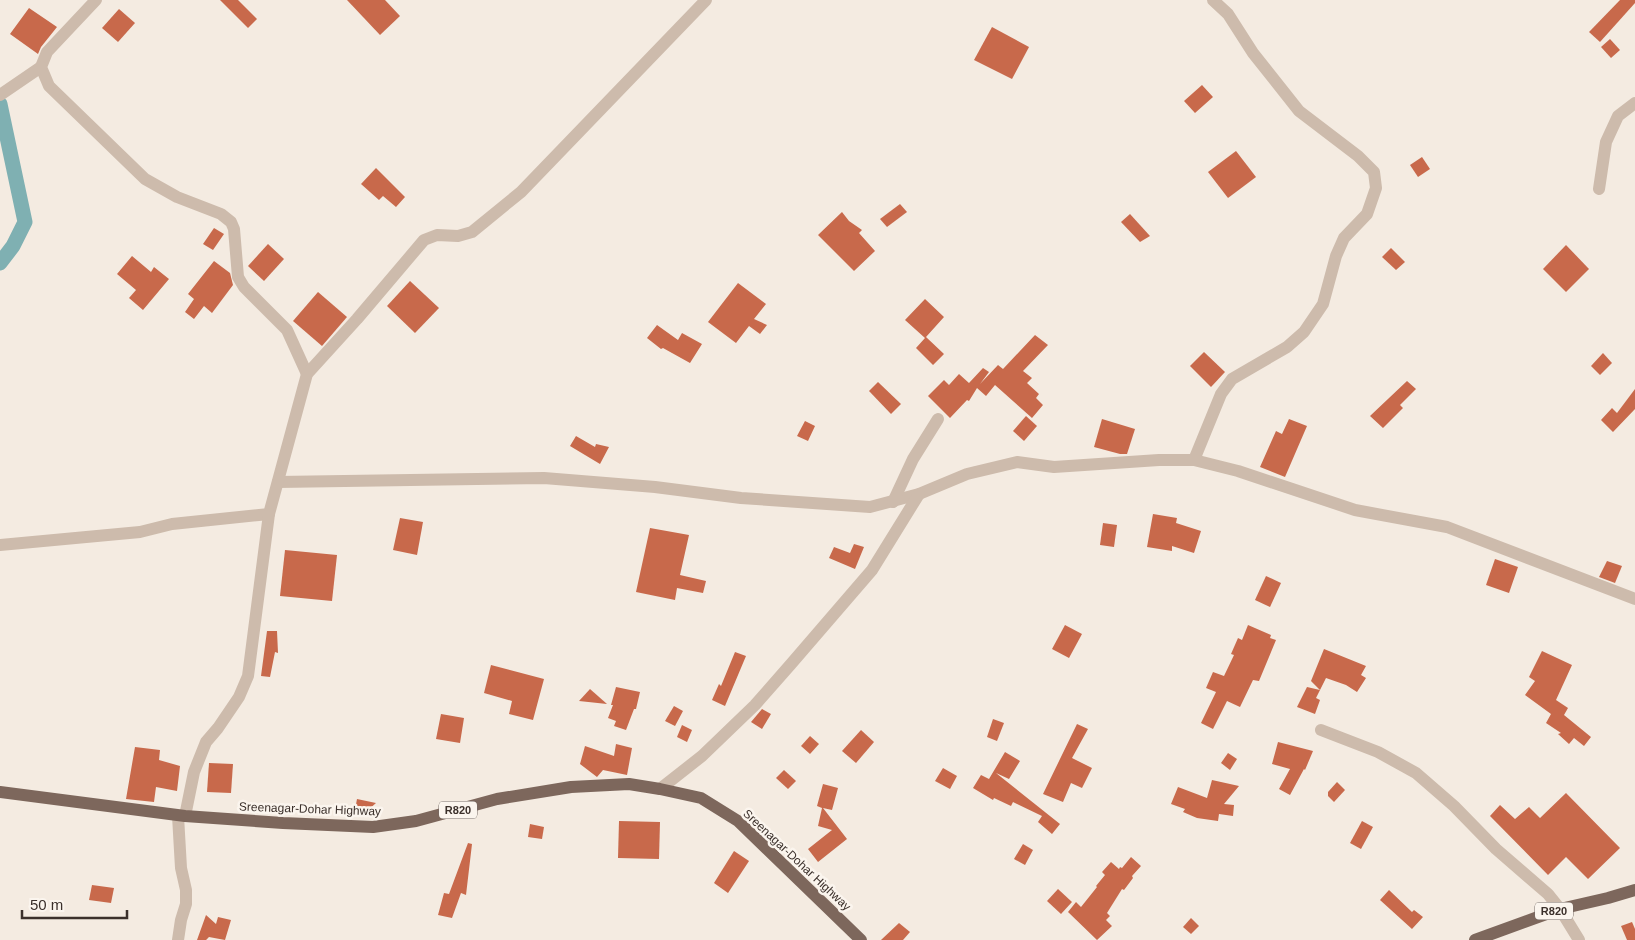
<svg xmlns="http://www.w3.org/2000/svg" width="1635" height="940" font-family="Arial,sans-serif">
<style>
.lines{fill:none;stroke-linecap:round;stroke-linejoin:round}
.canal{stroke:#7fb0b2;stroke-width:15}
.building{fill:#c8694b}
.minor{stroke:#cdbbac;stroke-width:12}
.major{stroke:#7d675c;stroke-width:12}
.labels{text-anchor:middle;stroke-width:5;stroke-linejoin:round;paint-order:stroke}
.shield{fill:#fbf5ee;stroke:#756b66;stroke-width:1}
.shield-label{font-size:11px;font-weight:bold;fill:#3b302b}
.street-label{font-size:12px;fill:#3b302b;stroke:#fbf5ee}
</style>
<rect width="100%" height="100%" fill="#f4ebe1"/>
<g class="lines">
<path class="canal" d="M0,104L25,222L13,246L0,263"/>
</g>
<g class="building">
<path d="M220,0H238L257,19L248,28Z"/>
<path d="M347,0H385L400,16L380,35Z"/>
<path d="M1620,0H1635V3L1600,42L1589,32Z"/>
<path d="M29,8L57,27L41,47L38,54L10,34Z"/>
<path d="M119,9L135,23L118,42L102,28Z"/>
<path d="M992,27L1029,47L1012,79L974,60Z"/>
<path d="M1610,39L1620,50L1611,58L1601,47Z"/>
<path d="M1202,85L1213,97L1195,113L1184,101Z"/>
<path d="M1236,151L1256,177L1228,198L1208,172Z"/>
<path d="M1422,157L1430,169L1418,177L1410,165Z"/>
<path d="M376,168L405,197L396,207L383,196L379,200L361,184Z"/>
<path d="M900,204L907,212L887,227L880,219Z"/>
<path d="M842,212L849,221L862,230L859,233L875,251L854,271L818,235Z"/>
<path d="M1130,214L1150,236L1140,242L1121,222Z"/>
<path d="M214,228L224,234L213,250L203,244Z"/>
<path d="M268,244L284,259L264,281L248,266Z"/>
<path d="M1566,245L1589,269L1566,292L1543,269Z"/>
<path d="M1391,248L1405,262L1396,270L1382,257Z"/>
<path d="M132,256L151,272L154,267L169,279L143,310L129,298L136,290L117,274Z"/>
<path d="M214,261L230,273L233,285L212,313L204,306L194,319L185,312L194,299L188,294Z"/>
<path d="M410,281L439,308L415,333L387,306Z"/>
<path d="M738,283L766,304L754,319L767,325L760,334L749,326L736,343L708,322Z"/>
<path d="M318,292L347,317L322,346L293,321Z"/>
<path d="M925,299L944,317L926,337L944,354L933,365L916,348L925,338L905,320Z"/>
<path d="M657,325L678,340L682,333L702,344L690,363L663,348L661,349L647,338Z"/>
<path d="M1035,335L1048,345L1023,371L1032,378L1027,383L1039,394L1036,398L1043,405L1032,418L995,385L986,396L977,388L969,401L967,400L950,418L928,396L944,380L949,385L959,374L969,383L983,368L989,372L980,384L998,365L1003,369Z"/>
<path d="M1204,352L1225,372L1211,387L1190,366Z"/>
<path d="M1603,353L1612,363L1600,375L1591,366Z"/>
<path d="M1407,381L1416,389L1400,405L1403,408L1383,428L1370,416Z"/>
<path d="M878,382L901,404L891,414L869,391Z"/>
<path d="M1635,389V409L1613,432L1601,420L1612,408L1617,413Z"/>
<path d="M1026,416L1037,426L1024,441L1013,431Z"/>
<path d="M1102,419L1135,429L1127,454H1120L1094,447Z"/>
<path d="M1289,419L1307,426L1285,477L1260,467L1276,431L1282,434Z"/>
<path d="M805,421L815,426L808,441L797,436Z"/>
<path d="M576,436L595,447L596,444L609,447L600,464L570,446Z"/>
<path d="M1153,514L1177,518L1176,523L1201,531L1194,553L1172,546V551L1147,547Z"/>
<path d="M400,518L423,522L417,555L393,550Z"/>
<path d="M1103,523L1117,525L1114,547L1100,545Z"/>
<path d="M650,528L689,535L680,575L706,581L703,593L677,588L675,600L636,592Z"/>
<path d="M854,544L864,547L855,569L829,558L834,547L850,553Z"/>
<path d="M285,550L337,555L332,601L280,596Z"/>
<path d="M1495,559L1518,567L1509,593L1486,585Z"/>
<path d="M1607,561L1622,566L1615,583L1599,577Z"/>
<path d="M1266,576L1281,583L1270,607L1255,600Z"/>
<path d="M1065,625L1082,634L1069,658L1052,649Z"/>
<path d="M1248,625L1271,635L1270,638L1276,640L1259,681L1253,680L1240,707L1227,701L1213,729L1201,723L1216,692L1206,688L1213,672L1224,676L1234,655L1231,654L1238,638L1242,640Z"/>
<path d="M267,631H277L278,653L275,652L270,677L261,676Z"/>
<path d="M1324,649L1366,666L1361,675L1366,678L1357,692L1346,685L1326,678L1320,690L1311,681Z"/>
<path d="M1542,651L1572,665L1556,700L1568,708L1564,715L1591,737L1584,746L1574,738L1569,744L1558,734L1561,733L1546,723L1551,714L1525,695L1535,681L1529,677Z"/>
<path d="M735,652L746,656L725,706L712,700L719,684L721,686Z"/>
<path d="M491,665L544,679L533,720L509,714L512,701L484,693Z"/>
<path d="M616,687L640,692L636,709H634L626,730L614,726L616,721L608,718L613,705H611Z"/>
<path d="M1307,687L1320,690L1316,698L1320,700L1315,714L1297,707Z"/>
<path d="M590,689L607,704L579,701Z"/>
<path d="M674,706L683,711L675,726L665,721Z"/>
<path d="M762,709L771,714L762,729L751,722Z"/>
<path d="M441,714L464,718L460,743L436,739Z"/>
<path d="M993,719L1004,723L997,741L987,737Z"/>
<path d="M1077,724L1088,729L1072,758L1092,768L1082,788L1071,783L1063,802L1043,794Z"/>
<path d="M682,725L692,730L687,742L677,737Z"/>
<path d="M861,730L874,742L856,763L842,751Z"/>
<path d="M810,736L819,744L810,754L801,746Z"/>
<path d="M1278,742L1313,751L1305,770L1304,769L1290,795L1279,789L1290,769L1272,764Z"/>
<path d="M616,744L632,748L627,775L603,770L597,777L580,764L585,746L614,756Z"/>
<path d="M135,747L160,750L159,760L180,766L177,791L156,787L154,802L126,799Z"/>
<path d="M1005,752L1020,761L1009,779L996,773L1060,824L1052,834L1038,822L1042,816L1013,802L1011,806L994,798L993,800L973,788L981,775L989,779Z"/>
<path d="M1228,753L1237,759L1230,770L1221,763Z"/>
<path d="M209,763L233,764L231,793L207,792Z"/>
<path d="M943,768L957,776L950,789L935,781Z"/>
<path d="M784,770L796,781L788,789L776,778Z"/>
<path d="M1212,780L1239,786L1224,804L1234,805L1233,816L1219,814L1218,821L1197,818L1183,812L1185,809L1171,804L1178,787L1207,798Z"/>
<path d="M1337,782L1345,790L1334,802L1328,796V792Z"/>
<path d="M823,784L838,788L832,810L823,808L847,839L818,862L808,849L832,830L818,826L822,808L817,806Z"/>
<path d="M1566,793L1620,848L1588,879L1566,857L1548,875L1490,816L1500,805L1515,819L1529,807L1540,818Z"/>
<path d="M357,799L376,803L366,812L355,810Z"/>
<path d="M619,821L660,822L659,859L618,858Z"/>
<path d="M1362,821L1373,827L1361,849L1350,843Z"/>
<path d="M530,824L544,827L542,839L528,837Z"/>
<path d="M468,843L472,844L466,895L461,893L452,918L438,915L444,893L449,894Z"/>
<path d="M1023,844L1033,850L1025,865L1014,859Z"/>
<path d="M734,851L749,861L728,893L714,883Z"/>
<path d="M1131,857L1141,866L1132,876L1133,878L1124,890L1122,889L1107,913L1110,916L1106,920L1112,926L1097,940L1068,912L1076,902L1081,907L1097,887L1096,886L1105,875L1102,872L1111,862L1119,869L1120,867L1122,868Z"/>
<path d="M92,885L114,888L111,903L89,900Z"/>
<path d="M1058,889L1072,902L1061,914L1047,901Z"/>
<path d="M1389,890L1412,912L1414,910L1423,917L1412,929L1380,900Z"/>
<path d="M206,915L216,924L218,917L231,920L225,940L209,937L206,940H197Z"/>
<path d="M1191,918L1199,926L1191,934L1183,927Z"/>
<path d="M1632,922L1635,929V940H1627L1621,926Z"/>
<path d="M899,923L910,932L903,940H881Z"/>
</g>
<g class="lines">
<g class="minor">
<path d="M96,0L47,52L41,67L49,86L145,179L177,197L221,214L231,222L234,229L238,277L244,287L287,330L307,374"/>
<path d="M0,95L41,67"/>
<path d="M1599,189L1606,142L1618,116L1635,103"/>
<path d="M1194,460L1221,394L1232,379L1287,347L1304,332L1323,304L1336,256L1344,238L1367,214L1376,188L1374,172L1358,156L1299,111L1253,53L1228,14L1213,0"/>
<path d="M278,482L544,478L655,487L741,498L870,507L919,494L967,474L1017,462L1054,467L1159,460H1194L1238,471L1355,510L1447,527L1635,599"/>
<path d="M893,502L913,459L938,419"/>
<path d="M0,545L140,532L172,524L269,514L307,374L357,319L424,240L437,235L458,236L472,232L521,192L706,0"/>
<path d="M1321,730L1378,752L1416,773L1454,806L1496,849L1548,894L1560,909L1579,940"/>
<path d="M660,789L702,756L755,705L791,664L872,570L919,494"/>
<path d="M178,816L181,868L186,890V904L181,920L178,940"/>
<path d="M185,816L194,772L206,742L218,728L239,697L248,676L269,514"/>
</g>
<g class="major">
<path d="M0,792L185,816L283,823L373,827L416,821L497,799L571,787L629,784L660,789L701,798L738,821L861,940"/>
<path d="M1475,940L1560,909L1608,898L1635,890"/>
</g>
</g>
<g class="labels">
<g class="shield">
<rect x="439" y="801.5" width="38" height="17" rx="4"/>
<rect x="1535" y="902.5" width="38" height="17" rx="4"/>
</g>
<g class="shield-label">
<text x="458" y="814">R820</text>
<text x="1554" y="915">R820</text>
</g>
<g class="street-label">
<text transform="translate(310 809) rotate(2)" y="4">Sreenagar-Dohar Highway</text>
<text transform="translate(797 860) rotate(43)" y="4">Sreenagar-Dohar Highway</text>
</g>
</g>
<path d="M22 910v8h105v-8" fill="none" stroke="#3b302b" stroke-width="2.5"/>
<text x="30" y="910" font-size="15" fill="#3b302b" stroke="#fbf5ee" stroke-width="4" paint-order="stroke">50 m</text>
</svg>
